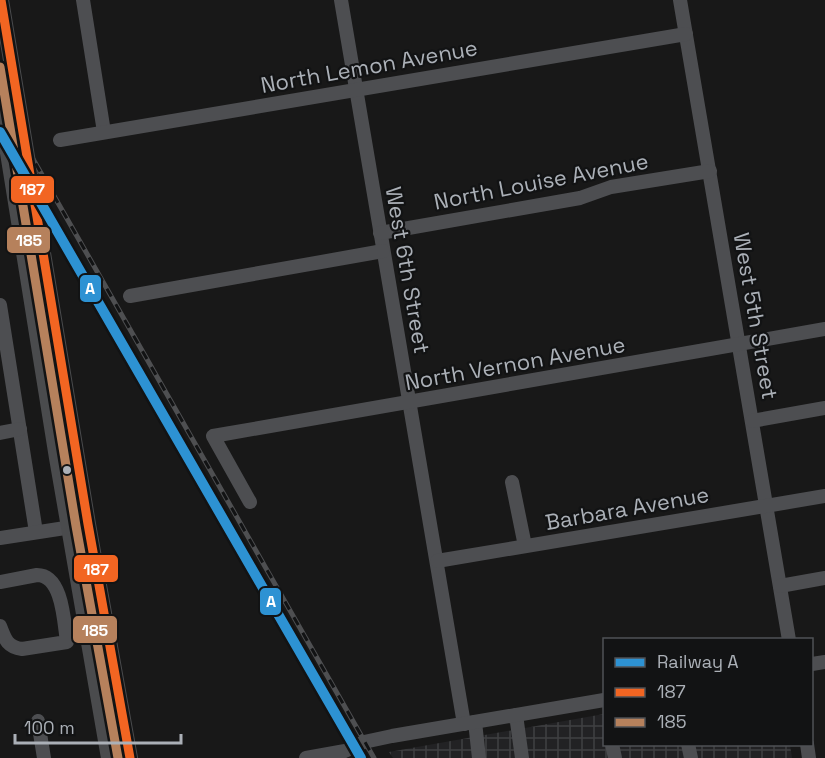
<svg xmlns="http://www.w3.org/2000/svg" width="825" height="758" font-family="'Space Grotesk',sans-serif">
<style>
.industrial{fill:url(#industrial-grid)}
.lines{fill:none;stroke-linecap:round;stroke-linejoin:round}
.minor{stroke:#4d4e51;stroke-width:14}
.major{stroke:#4a4b4d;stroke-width:16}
.rail-casing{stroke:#4e4f51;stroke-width:5}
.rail{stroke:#121314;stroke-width:3;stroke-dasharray:9;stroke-linecap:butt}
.bus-1-casing{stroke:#121314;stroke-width:14}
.bus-2-casing{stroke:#121314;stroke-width:14}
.bus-1{stroke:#f26522;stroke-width:9}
.bus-2{stroke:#b6815c;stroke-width:9}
.rail-1-casing{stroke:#121314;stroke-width:15}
.rail-1{stroke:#2d92d3;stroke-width:10}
.bus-dot{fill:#abb0b7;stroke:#121314;stroke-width:2}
.labels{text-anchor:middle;stroke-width:4.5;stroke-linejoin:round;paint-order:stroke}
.street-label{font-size:22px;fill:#abb0b7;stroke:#121314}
.line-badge{stroke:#121314;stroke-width:2}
.badge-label{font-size:16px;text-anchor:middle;font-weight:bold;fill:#fff}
</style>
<defs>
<pattern id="industrial-grid" width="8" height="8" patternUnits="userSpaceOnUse" patternTransform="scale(1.5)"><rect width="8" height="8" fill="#222224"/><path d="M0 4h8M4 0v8" fill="none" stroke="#3f4042"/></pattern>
</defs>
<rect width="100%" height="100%" fill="#181818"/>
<path class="industrial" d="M604,714V744L790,745L792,758H393L389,752Z"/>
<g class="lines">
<g class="minor">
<path d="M83,0L104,132"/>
<path d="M341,0L464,724"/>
<path d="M680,0L789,640"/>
<path d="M60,140L686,34"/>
<path d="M380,233L580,198L611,187L710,171"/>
<path d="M130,296L383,251"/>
<path d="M0,305L36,532"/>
<path d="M752,421L825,408"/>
<path d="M0,433L20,429"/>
<path d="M512,482L525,546"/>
<path d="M250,502L213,436L825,329"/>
<path d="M0,538L78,526"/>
<path d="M437,561L825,496"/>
<path d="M0,582L37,575C63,575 64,623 67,642L22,649C7,647 5,639 0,626"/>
<path d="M780,586L825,578"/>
<path d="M812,664L825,662"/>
<path d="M516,715L522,758"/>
<path d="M38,721L44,758"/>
<path d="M475,722L479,758"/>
<path d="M612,744L615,758"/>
<path d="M688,744L691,758"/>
<path d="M807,744L809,758"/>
<path d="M306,758L345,751L364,742L392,736L604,700"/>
</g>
<g class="major">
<path d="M1,0L88,524L130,758"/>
<path d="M0,103L57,458L109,758"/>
</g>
<defs>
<path id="rail" d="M0,101L374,758"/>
</defs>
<use href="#rail" class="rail-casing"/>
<use href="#rail" class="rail"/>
<defs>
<path id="bus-1" d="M1,0L88,524L130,758"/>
<path id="bus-2" d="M0,67L76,526L118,758"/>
</defs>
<use href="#bus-1" class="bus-1-casing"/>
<use href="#bus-2" class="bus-2-casing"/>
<use href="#bus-1" class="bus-1"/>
<use href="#bus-2" class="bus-2"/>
<defs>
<path id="rail-1" d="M0,132L361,758"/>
</defs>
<use href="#rail-1" class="rail-1-casing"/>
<use href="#rail-1" class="rail-1"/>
</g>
<circle class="bus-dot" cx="67" cy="470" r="5"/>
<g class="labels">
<g class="street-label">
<text transform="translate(369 66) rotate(-10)" y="8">North Lemon Avenue</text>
<text transform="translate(541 181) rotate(-11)" y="8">North Louise Avenue</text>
<text transform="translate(408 270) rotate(80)" y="8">West 6th Street</text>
<text transform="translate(756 316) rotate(80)" y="8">West 5th Street</text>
<text transform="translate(515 363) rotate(-10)" y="8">North Vernon Avenue</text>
<text transform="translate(627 508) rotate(-10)" y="8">Barbara Avenue</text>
</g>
</g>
<g class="line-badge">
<rect x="10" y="175" width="45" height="29" rx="6" fill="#f26522"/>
<rect x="6" y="226" width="45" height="28" rx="6" fill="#b6815c"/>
<rect x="79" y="274" width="23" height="29" rx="6" fill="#2d92d3"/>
<rect x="73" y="554" width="46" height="29" rx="6" fill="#f26522"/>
<rect x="259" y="587" width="23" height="29" rx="6" fill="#2d92d3"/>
<rect x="72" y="615" width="46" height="29" rx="6" fill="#b6815c"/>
</g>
<g class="badge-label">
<text x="32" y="195">187</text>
<text x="29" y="246">185</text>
<text x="90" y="294">A</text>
<text x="96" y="575">187</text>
<text x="271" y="607">A</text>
<text x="95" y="636">185</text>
</g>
<rect x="603" y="638" width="210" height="108" fill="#121314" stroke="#4f5255" stroke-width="1.5"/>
<rect x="615" y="658" width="30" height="9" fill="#2d92d3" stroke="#4f5255" stroke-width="1.5"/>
<text x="657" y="668" font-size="18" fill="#abb0b7">Railway A</text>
<rect x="615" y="688" width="30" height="9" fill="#f26522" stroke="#4f5255" stroke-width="1.5"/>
<text x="657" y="698" font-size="18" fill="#abb0b7">187</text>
<rect x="615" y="718" width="30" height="9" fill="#b6815c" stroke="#4f5255" stroke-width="1.5"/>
<text x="657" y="728" font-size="18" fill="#abb0b7">185</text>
<path d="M15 734v9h166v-9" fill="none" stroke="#abb0b7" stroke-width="3"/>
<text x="24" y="734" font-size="18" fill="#abb0b7" stroke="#121314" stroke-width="4.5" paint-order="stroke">100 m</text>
</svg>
